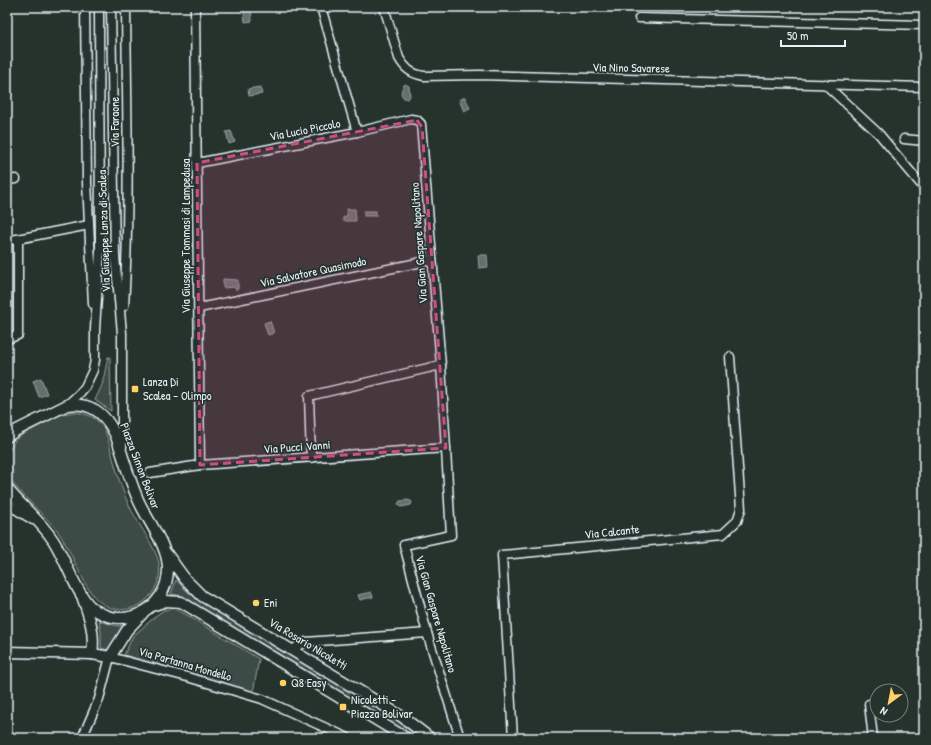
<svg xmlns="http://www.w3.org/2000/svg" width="931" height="745" font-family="'Patrick Hand',sans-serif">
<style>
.green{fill:#3e4b47;stroke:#939ea0}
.water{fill:#636f6d;stroke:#98a3a5}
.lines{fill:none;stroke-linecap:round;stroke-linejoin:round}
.minor-casing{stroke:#e8f1f8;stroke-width:11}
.major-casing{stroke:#e8f1f8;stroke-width:13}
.minor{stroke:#26332d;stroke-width:8}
.major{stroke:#26332d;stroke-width:10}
.marked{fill:#cc4e82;fill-opacity:0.2;stroke:#cc4e82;stroke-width:3;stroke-dasharray:8 5;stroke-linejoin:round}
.poi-dot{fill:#ffd166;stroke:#26332d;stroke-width:1.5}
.labels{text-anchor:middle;stroke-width:3.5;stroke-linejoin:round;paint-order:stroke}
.street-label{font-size:12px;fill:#e8f1f8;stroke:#26332d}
.poi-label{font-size:12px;fill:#e8f1f8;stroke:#26332d;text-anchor:start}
</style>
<rect width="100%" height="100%" fill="#26332d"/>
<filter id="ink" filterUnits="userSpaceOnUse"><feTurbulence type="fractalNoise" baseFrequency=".025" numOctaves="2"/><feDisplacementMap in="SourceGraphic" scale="8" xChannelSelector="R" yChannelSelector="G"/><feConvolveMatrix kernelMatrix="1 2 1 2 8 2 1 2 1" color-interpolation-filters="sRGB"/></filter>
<g filter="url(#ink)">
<g class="green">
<path d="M108,357H110L111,411L95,400L102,385Z"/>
<path d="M73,412C87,413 98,418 105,430C113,455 118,482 129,505C136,521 157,549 159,564C164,597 128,623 100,602C90,595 86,584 80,573C73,559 66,543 57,530C48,519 10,484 7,474C4,459 9,445 20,436L60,415Z"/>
<path d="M176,580L188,592L199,600L396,719L422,738H415L302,668L182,596L171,594Z"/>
<path d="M171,609L177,610L185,614L259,659L253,693L124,655L133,636L158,614L164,610Z"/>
<path d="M99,621L118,626H124L109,650L101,648V631Z"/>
</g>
<g class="water">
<path d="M243,7H251L252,21L245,22Z"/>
<path d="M405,84L409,86L410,96L408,99C399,98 400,89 405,84Z"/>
<path d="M260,87L262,94L249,96L248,89Z"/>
<path d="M465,97L470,108L464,111L459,100Z"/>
<path d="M231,131L235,142L229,144L226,132Z"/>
<path d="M347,209H355L356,221H343V217L347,216Z"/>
<rect x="364" y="211" width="12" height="5"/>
<path d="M478,255H487L488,267L479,268Z"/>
<path d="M223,279L238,280V289H235L234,287L223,288Z"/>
<path d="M270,321L274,333L268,335L264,323Z"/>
<path d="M41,378L47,394L39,397L33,381Z"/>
<path d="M409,500L412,502L411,505L401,507L398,504L400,501Z"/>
<path d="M371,592L373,597L360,600L358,595Z"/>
</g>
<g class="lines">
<defs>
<g id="minor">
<path d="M85,7L87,182L93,304"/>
<path d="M111,7L115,256L122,333V447"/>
<path d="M195,7L200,465"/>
<path d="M321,7L357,132"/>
<path d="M384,7L399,58C405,69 412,74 424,76L479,75L924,87"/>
<path d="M639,18L924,25"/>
<path d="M825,84L879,134L924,188"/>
<path d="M904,139L924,141"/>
<path d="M197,163L357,132L411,119L417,120L421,124L441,365L451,535L404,545L427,633L460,738"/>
<path d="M7,180L16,179"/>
<path d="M7,241L89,225"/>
<path d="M124,306C130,207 127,107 126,7"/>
<path d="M199,308L432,260"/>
<path d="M7,339L18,335V239"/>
<path d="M67,405L79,394L85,387L93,370L95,360V329L100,251L99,7"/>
<path d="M311,458L309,396L441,365"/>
<path d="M150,473L200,465L446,448"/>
<path d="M7,504L33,520"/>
<path d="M293,650L299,645L306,642L427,633"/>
<path d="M869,704L873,738"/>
<path d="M82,738L99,699L110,657L187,677L262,699L348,738"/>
<path d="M513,738L502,555L723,534L737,521L741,509L730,357"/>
</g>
<g id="major">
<path d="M7,437L17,430L67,405C91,402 105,413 115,434C123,455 128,476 137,497C146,520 168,544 168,569C168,609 122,634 90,606C76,593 65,558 53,540C40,520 21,506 7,488"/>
<path d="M167,554L185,579L202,596L401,716L430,738"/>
<path d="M83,599C90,618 95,634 92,654"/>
<path d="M154,605L166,601L181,602L322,687L406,738"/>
<path d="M7,652L92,654L110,657L127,630L143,613"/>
</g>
</defs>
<use href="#minor" class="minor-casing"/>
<use href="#major" class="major-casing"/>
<use href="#minor" class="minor"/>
<use href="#major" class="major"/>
</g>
</g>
<path class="marked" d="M417,120L422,127L446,448L200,465L197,163Z"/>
<g class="poi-dot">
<rect x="131" y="385" width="8" height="8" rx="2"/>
<circle cx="256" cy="603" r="4"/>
<circle cx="283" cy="683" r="4"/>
<rect x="339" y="703" width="8" height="8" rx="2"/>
</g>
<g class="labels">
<g class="street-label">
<text transform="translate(631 68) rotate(1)" y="4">Via Nino Savarese</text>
<text transform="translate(115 122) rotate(-90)" y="4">Via Faraone</text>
<text transform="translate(305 130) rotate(-11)" y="4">Via Lucio Piccolo</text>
<text transform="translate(104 231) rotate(-92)" y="4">Via Giuseppe Lanza di Scalea</text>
<text transform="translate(186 236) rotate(-90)" y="4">Via Giuseppe Tommasi di Lampedusa</text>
<text transform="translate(419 243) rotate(-94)" y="4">Via Gian Gaspare Napolitano</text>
<text transform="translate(313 272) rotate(-12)" y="4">Via Salvatore Quasimodo</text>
<text transform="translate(297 447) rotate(-4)" y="4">Via Pucci Vanni</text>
<text transform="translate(140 466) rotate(69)" y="4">Piazza Simon Bolivar</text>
<text transform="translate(612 532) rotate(-6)" y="4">Via Calcante</text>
<text transform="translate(436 614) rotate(74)" y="4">Via Gian Gaspare Napolitano</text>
<text transform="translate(308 644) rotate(31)" y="4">Via Rosario Nicoletti</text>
<text transform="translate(185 664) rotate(16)" y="4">Via Partanna Mondello</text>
</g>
<g class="poi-label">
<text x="143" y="386">Lanza Di<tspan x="143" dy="14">Scalea - Olimpo</tspan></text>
<text x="264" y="607">Eni</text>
<text x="291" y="687">Q8 Easy</text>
<text x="351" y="704">Nicoletti -<tspan x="351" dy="14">Piazza Bolivar</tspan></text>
</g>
</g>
<rect width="931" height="745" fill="none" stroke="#26332d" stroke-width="24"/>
<rect x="12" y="12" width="907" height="721" fill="none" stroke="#e8f1f8" stroke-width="1.5" filter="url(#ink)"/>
<g transform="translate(889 703) rotate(212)"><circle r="19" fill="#26332d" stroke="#747f7e"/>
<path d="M0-3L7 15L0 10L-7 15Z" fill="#ffd166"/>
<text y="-6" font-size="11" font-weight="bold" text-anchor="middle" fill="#e8f1f8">N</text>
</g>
<path d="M781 40v6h64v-6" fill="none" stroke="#e8f1f8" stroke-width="2"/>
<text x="787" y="40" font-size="12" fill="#e8f1f8" stroke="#26332d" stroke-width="3" paint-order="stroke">50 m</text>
</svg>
